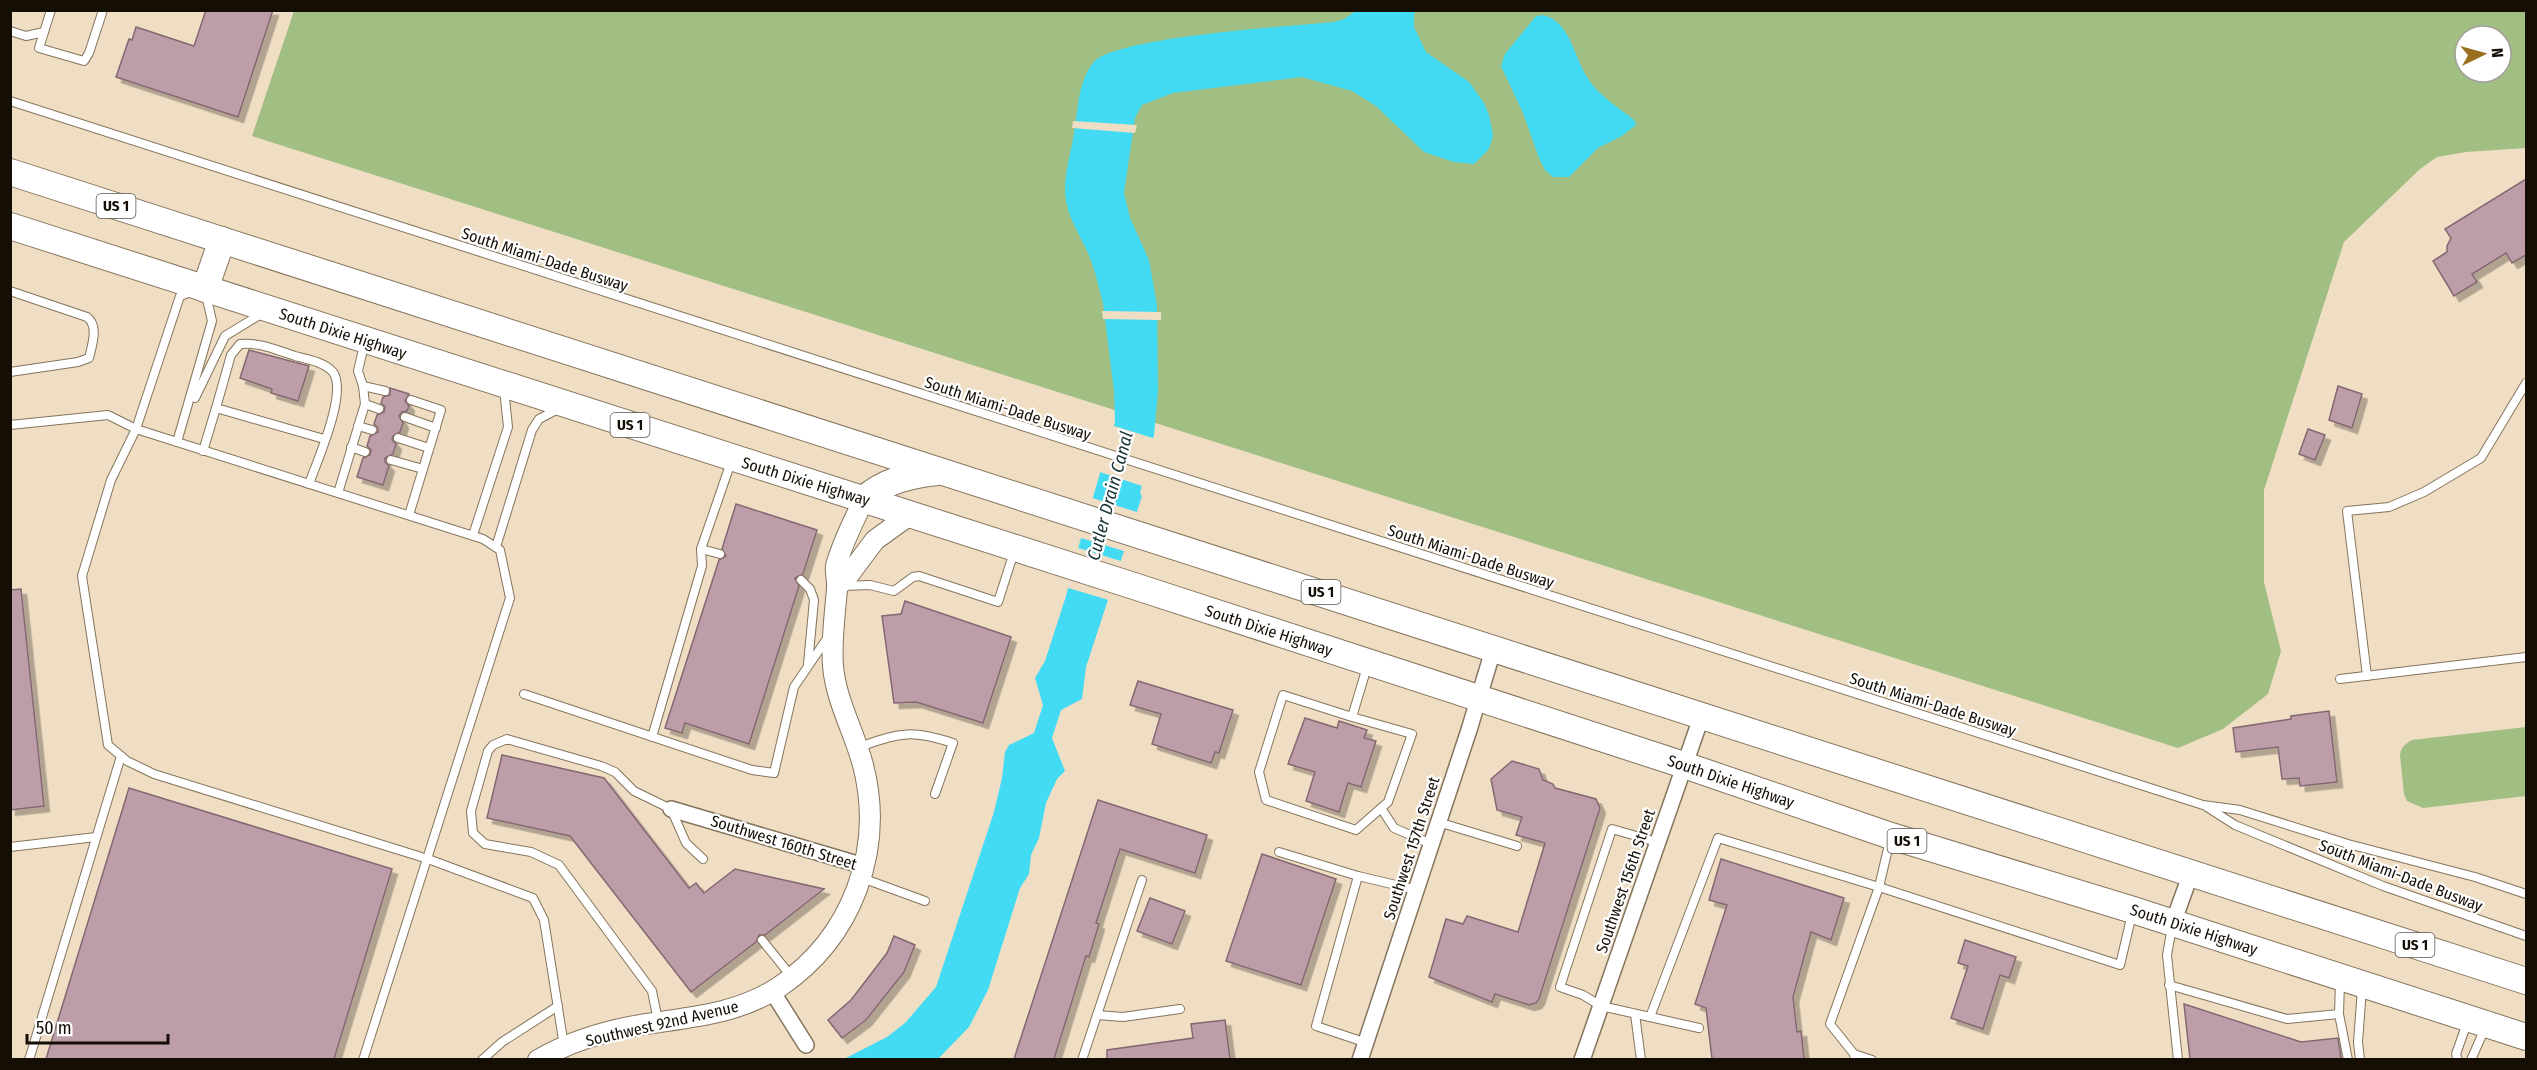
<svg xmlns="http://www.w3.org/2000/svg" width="2537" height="1070" font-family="'Fira Sans Condensed',sans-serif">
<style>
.green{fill:#a1be83;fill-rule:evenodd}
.water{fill:#43dbf4}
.pier{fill:#f0dec4}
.building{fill:#bd9ea8;stroke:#846772;stroke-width:1.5;filter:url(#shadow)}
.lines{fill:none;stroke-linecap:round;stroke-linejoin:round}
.service-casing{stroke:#84745c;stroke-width:10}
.minor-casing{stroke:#84745c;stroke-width:18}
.tertiary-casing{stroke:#84745c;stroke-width:22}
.trunk-casing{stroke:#84745c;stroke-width:28}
.service{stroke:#fff;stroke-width:8}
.minor{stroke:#fff;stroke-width:15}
.tertiary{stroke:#fff;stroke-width:20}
.trunk{stroke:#fff;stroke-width:26}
.labels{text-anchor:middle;stroke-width:4.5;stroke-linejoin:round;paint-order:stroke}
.shield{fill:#fff;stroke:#5a5650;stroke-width:1.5}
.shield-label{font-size:15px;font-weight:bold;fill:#140e05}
.street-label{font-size:16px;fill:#140e05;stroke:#fff}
.water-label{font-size:18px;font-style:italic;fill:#193236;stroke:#fff}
</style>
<defs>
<filter id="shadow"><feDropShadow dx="5.5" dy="5.5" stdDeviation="0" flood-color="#0004"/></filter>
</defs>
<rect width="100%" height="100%" fill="#f0dec4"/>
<g class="green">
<path d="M294,11H2526V148L2466,152L2437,157L2420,169L2344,242L2264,490V582L2281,651L2268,694L2223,729L2178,748L252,136ZM2465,36H2501V72H2465Z"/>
<path d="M2526,727V796L2423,808L2407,801L2404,794L2400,755C2401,747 2405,744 2412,740Z"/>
</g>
<g class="water">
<path d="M1356,11H1416L1414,14V27L1426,52L1469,82L1484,103L1489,115L1493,135L1491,143L1488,150L1474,164L1454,162L1424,152L1376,106L1352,91L1302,77L1173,93L1142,105L1135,118L1124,193L1130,218L1149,260L1157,305L1158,392L1154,435L1140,493L1142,496L1086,667L1082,699L1061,710L1052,738L1065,771L1057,779L1046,803L1039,838L1031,855L1029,874L1020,888L988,990L969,1027L938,1059L836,1060L846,1058L887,1037L905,1023L936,987L994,812L1002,778L1005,752L1009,745L1034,733L1043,705L1035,678L1045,661L1066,596L1079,545L1115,422L1114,391L1103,303C1098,285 1095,268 1087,251C1080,235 1069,219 1066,201C1062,180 1071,154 1074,133C1078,111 1078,81 1093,63C1112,37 1294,26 1334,22L1344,19Z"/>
<path d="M1543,15C1570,21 1574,57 1587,77C1598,96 1619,107 1635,121L1636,125L1622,136L1598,148L1569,177H1553L1545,170L1539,158L1523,113L1501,66L1505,54L1536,16Z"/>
</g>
<g class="pier">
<path d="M1073,121L1137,125L1135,133L1072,128Z"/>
<path d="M1102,311L1161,312V320L1103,319Z"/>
<path d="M1111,425L1156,439L1145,487L1097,471Z"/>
<path d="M1089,497L1140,513L1127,552L1078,537Z"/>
<path d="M1075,547L1124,562L1112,601L1065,587Z"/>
</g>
<g class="building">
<path d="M206,10H273L238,117L116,77L129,39L132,40L136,27L194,46Z"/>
<path d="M2526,179V255L2512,263L2506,253L2472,274L2477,282L2454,296L2433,261L2447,252V246L2451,238L2445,229Z"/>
<path d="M249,350L309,366L298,401L271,393L272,389L240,378Z"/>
<path d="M2338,386L2362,394L2352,428L2329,420Z"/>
<path d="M390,388L409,394L405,401L409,406L407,411L402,412L399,416L403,423L400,432L393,436L392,440L396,444L393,454L385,458V462L389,466L383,485L357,477L363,458L370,455L371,450L367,446L370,436L378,432V428L374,424L377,415L384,412L385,407L381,403L383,397L390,395Z"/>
<path d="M2308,429L2325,435L2315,460L2299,454Z"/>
<path d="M736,504L817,530L803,574L795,578L799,586L749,744L685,723L682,733L665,728L719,560L726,556L722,549Z"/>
<path d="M21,589L44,806L10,810V590Z"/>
<path d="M905,601L1011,637L983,723L916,702L894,703L882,616L901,614Z"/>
<path d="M1138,681L1233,710L1219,753L1215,752L1211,763L1152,744L1161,714L1130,705Z"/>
<path d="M2329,711L2337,782L2300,786L2299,778L2282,779L2278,747L2236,752L2233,728L2291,719V716Z"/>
<path d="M1305,718L1337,728L1339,721L1367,730L1364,738L1376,741L1361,787L1348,783L1339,812L1306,801L1315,772L1288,764Z"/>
<path d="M502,755L604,778L689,888L696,883L704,893L735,869L824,889L765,935H759L756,942L691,992L570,836L487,818Z"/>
<path d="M1512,761L1539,769L1543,780L1553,784L1555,788L1596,799L1600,808L1539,999L1536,1003L1529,1005L1495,994L1492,1002L1429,977L1446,919L1463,924L1467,916L1518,932L1545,843L1516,835L1522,817L1497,810L1491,779Z"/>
<path d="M129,788L392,869L334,1059H46Z"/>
<path d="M1098,800L1207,835L1195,873L1120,849L1096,923L1099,924L1089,957L1086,956L1054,1059H1014Z"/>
<path d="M1262,854L1336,879L1301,985L1226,961Z"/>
<path d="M1721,859L1844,898L1831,940L1811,932L1793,997L1797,1032L1801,1031L1804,1059H1712L1706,1008L1695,1004L1727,905L1709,900Z"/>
<path d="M1150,898L1185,911L1172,944L1137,931Z"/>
<path d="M894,936L915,945L904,972L866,1020L842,1038L828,1020L851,1000L887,953Z"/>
<path d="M1965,940L2016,957L2009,978L2000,975L1983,1029L1951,1018L1968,966L1958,963Z"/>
<path d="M2184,1004L2301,1042L2338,1038L2341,1059H2190Z"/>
<path d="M1225,1020L1230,1059H1107V1050L1193,1038L1191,1024Z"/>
</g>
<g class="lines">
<defs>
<g id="service">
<path d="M10,31L26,36L44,32L51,10"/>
<path d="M44,32L39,48L84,61L89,53L103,10"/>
<path d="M10,101L2203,805L2240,810L2348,844L2475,877L2526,894"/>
<path d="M10,291L87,317C99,326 92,345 89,358L78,362L10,372"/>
<path d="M191,292L180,296L136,429L111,480L82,576L108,745L127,761L154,774L428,859L533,898L544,920L564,1046"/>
<path d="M363,386L385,391"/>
<path d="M195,398L225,336L261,314"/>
<path d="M365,404L379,409"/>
<path d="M216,408L231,355L240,344C260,342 276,350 295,356C307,359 324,362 333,372C348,392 317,461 309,484"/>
<path d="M405,417L436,428"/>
<path d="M10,425L108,415L136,429L483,539L500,550L510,598L363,1060"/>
<path d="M358,426L372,430"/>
<path d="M398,438L429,448"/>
<path d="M177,442L212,321L206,295"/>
<path d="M351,447L365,452"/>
<path d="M203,451L216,408L324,439"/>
<path d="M391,460L423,469"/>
<path d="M338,493L365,404L363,386L358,371L364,345"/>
<path d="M409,515L441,410L411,400"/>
<path d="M473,535L508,427L504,389"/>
<path d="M496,547L532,430L539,419L558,409"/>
<path d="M701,549L720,554"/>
<path d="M801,580L810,589L814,600L808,664"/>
<path d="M842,586L870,585L894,591L913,577L919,576L998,602L1014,552"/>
<path d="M2367,676L2347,511L2389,507L2424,492L2481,458L2526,383"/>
<path d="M2340,679L2526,657"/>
<path d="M524,694L752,770L774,773L794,687L828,637"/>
<path d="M1352,717L1412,734L1388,802L1356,830L1266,800L1259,772L1283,695L1352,717L1367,667"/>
<path d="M652,737L702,566L701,549L731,462"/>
<path d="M859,747C901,733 909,729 953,743L935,794"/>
<path d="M2207,807L2235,825L2383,886L2526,936"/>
<path d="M1381,808L1394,828L1431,844"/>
<path d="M1438,822L1517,846"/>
<path d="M1890,840L1879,887L2120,965L2132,914"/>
<path d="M1657,842L1612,829L1560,987L1583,995L1601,1006L1650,1017L1718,838L1879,887L1830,1024L1854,1054L1855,1060"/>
<path d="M10,847L96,837"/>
<path d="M1279,852L1358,876"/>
<path d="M862,878L925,901"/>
<path d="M2172,927L2167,955L2178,1060"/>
<path d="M762,940L791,976"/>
<path d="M2340,981L2339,1014L2348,1060"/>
<path d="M2169,985L2287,1019L2339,1014"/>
<path d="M1635,1014L1641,1060"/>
<path d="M1097,1015L1123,1017L1180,1009"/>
<path d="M1650,1017L1699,1028"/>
<path d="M658,1021L652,991L559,865L531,852L485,844L473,833L471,811L488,751L493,745L507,739L601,766L615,772L634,791L671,809L686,843L703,859"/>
<path d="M1364,1042L1316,1026L1358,876L1417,890"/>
<path d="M1854,1054L1872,1060"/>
<path d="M29,1060L121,756"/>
<path d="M482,1060L502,1042L558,1006"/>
<path d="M1082,1060L1142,880"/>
<path d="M2360,1060L2358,1042L2362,989"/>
<path d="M2458,1060L2456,1054L2467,1023"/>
<path d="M2471,1060L2485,1028"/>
</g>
<g id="minor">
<path d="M671,809L864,866"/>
<path d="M2173,923L2191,873"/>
<path d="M772,991L806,1045"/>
<path d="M1360,1060L1469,730L1494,647"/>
<path d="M1582,1060L1702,715"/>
</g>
<g id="tertiary">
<path d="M837,587L848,576L875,540L911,514"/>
<path d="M538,1060C569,1042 605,1031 640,1025C689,1017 736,1015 779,987C852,938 885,850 863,765C854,731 836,701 833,666C831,640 835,614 837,589C838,581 835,574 836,566C842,543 854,521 864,499"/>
</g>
<g id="trunk">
<path d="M10,172L2526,981"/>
<path d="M10,226L1137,587L1684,765L1891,836L2133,910L2526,1037"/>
<path d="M205,289L222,240"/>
<path d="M864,499C885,481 909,475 937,472"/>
</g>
</defs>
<use href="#service" class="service-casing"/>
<use href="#minor" class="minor-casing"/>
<use href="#tertiary" class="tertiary-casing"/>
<use href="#trunk" class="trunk-casing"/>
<use href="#service" class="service"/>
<use href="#minor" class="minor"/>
<use href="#tertiary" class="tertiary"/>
<use href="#trunk" class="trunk"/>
</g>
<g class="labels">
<g class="shield">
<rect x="96.5" y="194" width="39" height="24" rx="4.5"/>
<rect x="610.5" y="413" width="39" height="24" rx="4.5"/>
<rect x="1301.5" y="580" width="39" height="24" rx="4.5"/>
<rect x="1887.5" y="829" width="39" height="24" rx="4.5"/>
<rect x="2395.5" y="933" width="39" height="24" rx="4.5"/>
</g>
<g class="shield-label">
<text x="116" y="211">US 1</text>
<text x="630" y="430">US 1</text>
<text x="1321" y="597">US 1</text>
<text x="1907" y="846">US 1</text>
<text x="2415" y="950">US 1</text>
</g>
<g class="street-label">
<text transform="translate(545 259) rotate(18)" y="6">South Miami-Dade Busway</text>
<text transform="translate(343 333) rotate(18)" y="6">South Dixie Highway</text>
<text transform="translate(1008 408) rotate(18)" y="6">South Miami-Dade Busway</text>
<text transform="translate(806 481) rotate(17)" y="6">South Dixie Highway</text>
<text transform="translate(1471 556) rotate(18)" y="6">South Miami-Dade Busway</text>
<text transform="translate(1269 630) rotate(18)" y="6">South Dixie Highway</text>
<text transform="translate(1933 704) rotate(18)" y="6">South Miami-Dade Busway</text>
<text transform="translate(1731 781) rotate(19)" y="6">South Dixie Highway</text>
<text transform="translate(784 842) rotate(17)" y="6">Southwest 160th Street</text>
<text transform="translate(1411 848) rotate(-72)" y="6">Southwest 157th Street</text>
<text transform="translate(2401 875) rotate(21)" y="6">South Miami-Dade Busway</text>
<text transform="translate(1625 881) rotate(-71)" y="6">Southwest 156th Street</text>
<text transform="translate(2194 929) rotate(18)" y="6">South Dixie Highway</text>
<text transform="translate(662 1023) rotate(-13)" y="6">Southwest 92nd Avenue</text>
</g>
<g class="water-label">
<text transform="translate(1110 496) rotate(-75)" y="6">Cutler Drain Canal</text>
</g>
</g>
<rect width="2537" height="1070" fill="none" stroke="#140e05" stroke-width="24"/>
<g transform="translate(2483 54) rotate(85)"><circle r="28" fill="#ffffff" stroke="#a19f9b" stroke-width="1.5"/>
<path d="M0-4.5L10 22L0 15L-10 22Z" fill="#9a6f1d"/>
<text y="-9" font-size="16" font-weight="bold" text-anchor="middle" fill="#140e05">N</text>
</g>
<path d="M27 1034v9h141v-9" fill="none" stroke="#140e05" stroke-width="3"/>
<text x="36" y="1034" font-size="18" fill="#140e05" stroke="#ffffff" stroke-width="4.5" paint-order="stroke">50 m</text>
</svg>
